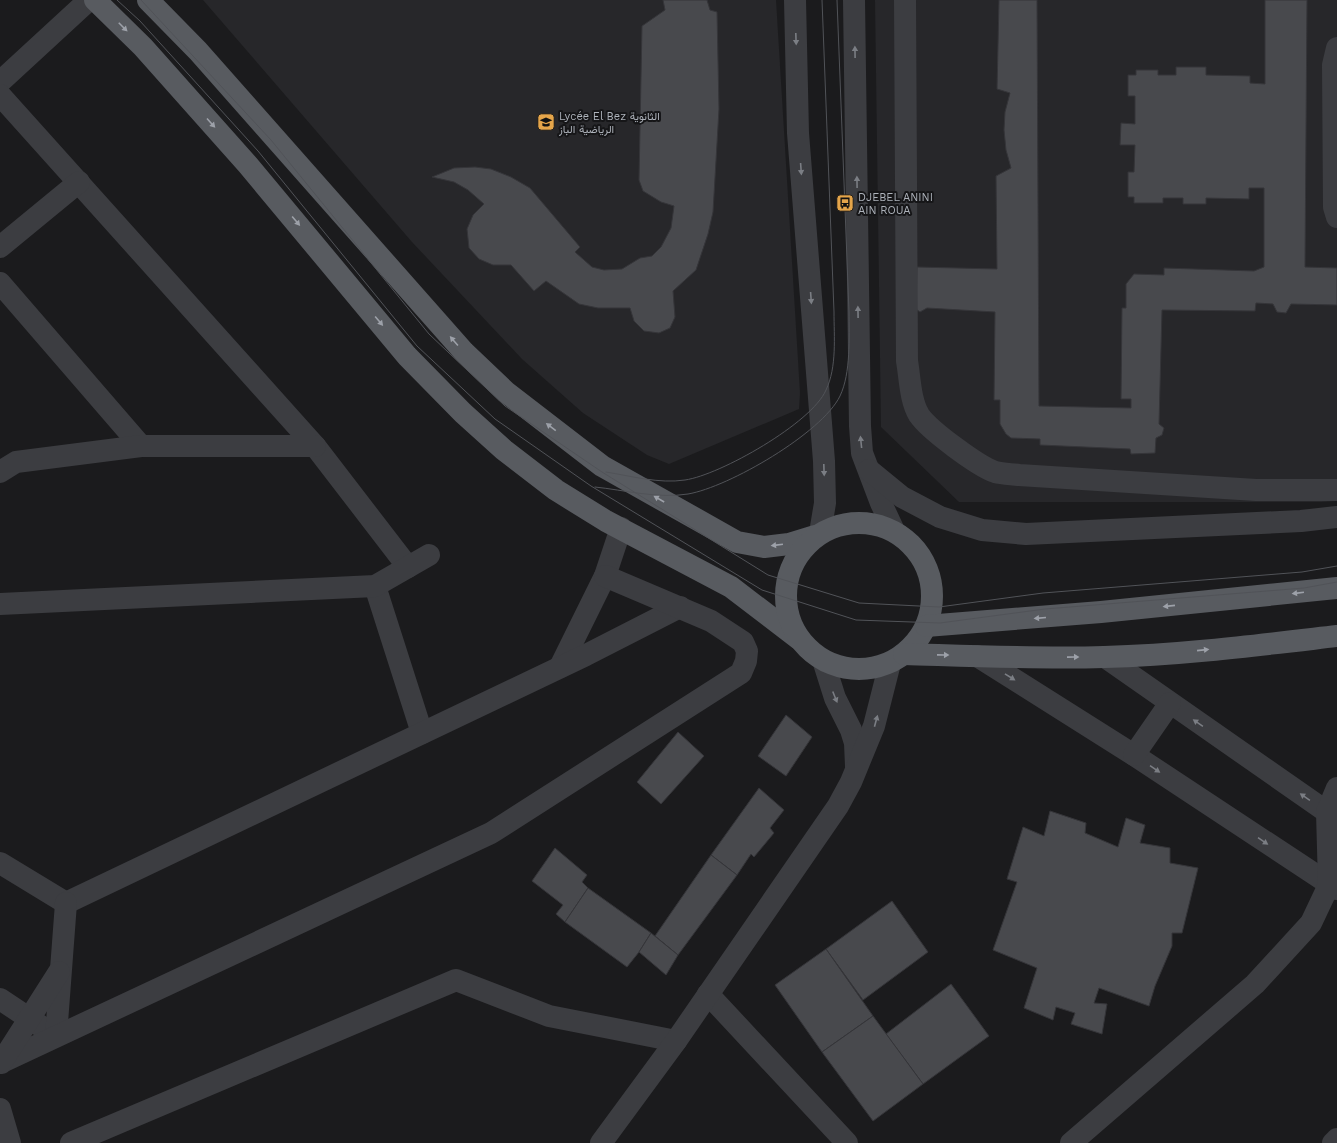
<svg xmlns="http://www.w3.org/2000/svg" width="1337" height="1143" font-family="'Work Sans',Vazirmatn,sans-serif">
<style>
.built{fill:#27272a}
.building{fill:#48494d;stroke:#353539}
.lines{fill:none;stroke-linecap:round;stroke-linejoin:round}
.minor{stroke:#3c3d41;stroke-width:22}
.major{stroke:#585b60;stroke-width:22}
.tram{stroke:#515358;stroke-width:1}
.oneway{fill:#9da1a9}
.oneway2{fill:#7b7e84}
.labels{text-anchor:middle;stroke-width:4;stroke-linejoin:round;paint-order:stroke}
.poi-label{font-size:11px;fill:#aeb3bb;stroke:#161618;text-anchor:start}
</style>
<rect width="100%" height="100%" fill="#1b1b1d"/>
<g class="built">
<path d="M203,0H776L800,393L799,409L669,464L647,455L583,413L522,359L412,242Z"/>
<path d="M875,0H1337V501L1322,502H959L881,427Z"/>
</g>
<g class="building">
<path d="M663,0H707L710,10L717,12L719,109L713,212L708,234L696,270L673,291L675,317L670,328L659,333L644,331L634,321L630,308H598L579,304L546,281L534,291L511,265H493L479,259L469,248L467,229L473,215L484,204L468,190L454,182L432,177L454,168L475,167L491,169L511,177L530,188L580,247L575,252L592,267L604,270L622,269L640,258L652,256L661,247L671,228L674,206L661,202L643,191L639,180L642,26L665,10Z"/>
<path d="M999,0H1037L1039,406L1131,408V399H1121L1122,308H1126V284L1134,274L1164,275V268L1254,271L1264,267V188H1249V199L1206,198V204H1183V198H1163V203H1134V197H1128V172H1134L1135,145H1120L1121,123L1135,124V96H1128V75H1136V70H1158V75H1176V67H1206V75L1250,76V83L1265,84V0H1307L1305,267L1337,268V305L1291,304L1286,313L1277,312L1273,304L1256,303L1255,311L1162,310L1159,424L1164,428L1162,435L1156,438L1155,453L1131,454L1130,449L1040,445V439L1011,438L1006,434L1000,424V400H994L995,312L927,308L920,312L916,309L917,267L997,269L996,176L1011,168L1006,150L1004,130L1005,112L1010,93L997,89Z"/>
<path d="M786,715L812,737L786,776L758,756Z"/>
<path d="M678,732L704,756L661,804L637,782Z"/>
<path d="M759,788L784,810L770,828L774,833L754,857L751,854L737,875L711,855Z"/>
<path d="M1050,811L1086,823L1085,833L1118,847L1126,818L1145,825L1140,843L1170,848V863L1198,868L1182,933H1172V946L1155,986L1149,1006L1099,988L1094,1003L1107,1004L1102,1034L1071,1024L1075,1013L1056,1007L1053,1020L1024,1008L1037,968L993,950L1017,882L1007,879L1023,827L1044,836Z"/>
<path d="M555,848L587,875L582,882L588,888L565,922L556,914L563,905L532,881Z"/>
<path d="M711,855L737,875L678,955L655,936Z"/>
<path d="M588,888L651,933L639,952L627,967L565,922Z"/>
<path d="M892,901L928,952L863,1000L826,949Z"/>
<path d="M651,933L678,955L666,975L639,952Z"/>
<path d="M826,949L873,1016L822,1052L775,985Z"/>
<path d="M951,984L989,1036L923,1084L886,1034Z"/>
<path d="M873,1016L923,1084L873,1121L822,1052Z"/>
</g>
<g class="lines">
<g class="minor">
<path d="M795,0L798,133L824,461L825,503L820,533"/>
<path d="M854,0L860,426L862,453L881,503L894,531"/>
<path d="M905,0L907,361C910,378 910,400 919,415C929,430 978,466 995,472C1003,474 1012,474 1019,475L1256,490H1337"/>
<path d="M1337,48L1333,65L1334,207L1337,217"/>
<path d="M0,82L89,0"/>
<path d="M0,95L315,446L408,567"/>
<path d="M0,247L79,182"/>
<path d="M0,283L141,446"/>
<path d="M869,470L902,497L940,517L982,530L1026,534L1301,521L1337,517"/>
<path d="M0,472L16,462L141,446H315"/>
<path d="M375,586L422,733"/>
<path d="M0,604L375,586L429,555"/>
<path d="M977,656L1134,755L1337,889"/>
<path d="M1105,657L1337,819"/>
<path d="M823,660L835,698L851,730L855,743L856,766"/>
<path d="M560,667L605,576L621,528"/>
<path d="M1134,755L1170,703"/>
<path d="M0,863L66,903"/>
<path d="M66,903L586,655L680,607"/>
<path d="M708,994L847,1143"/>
<path d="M0,999L42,1027"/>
<path d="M56,1036L66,903"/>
<path d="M2,1062L491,833L741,673L746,661L747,651L743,642L711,621L605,576"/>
<path d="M1,1063L59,972"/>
<path d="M0,1109L10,1143"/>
<path d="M71,1143L456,980L549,1016L676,1041"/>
<path d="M601,1143L676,1041L838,806L851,782L874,726L890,663"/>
<path d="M1071,1143L1255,984L1311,923L1329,885L1327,812L1337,788"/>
<path d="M1333,1143L1337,1139"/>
</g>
<g class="major">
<path d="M95,0L143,47L248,165L407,356L463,413L504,450L556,490L606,521L731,587L799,639"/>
<path d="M148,0L198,51L464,352L506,392L602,466L737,542L764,547L789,544L815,536"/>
<circle cx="859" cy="596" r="73"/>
<path d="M926,626L1101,612L1337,588"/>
<path d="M904,654C971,656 1037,659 1104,657C1182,655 1260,645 1337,636"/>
</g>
<g class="tram">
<path d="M117,0L140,21L258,151L417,346L495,419L591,486L762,590L856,620L940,623L1045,609L1304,588L1337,582"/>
<path d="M141,0L271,140L429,334L505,406L602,472L768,575L859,603L939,607L1043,593L1302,572L1337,566"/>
<path d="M606,472C631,476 659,484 685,480C720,475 812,423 826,390C837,367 834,337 834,312L822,0"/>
<path d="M595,487C624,490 658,499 688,494C729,487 822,433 840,396C851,373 849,337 849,312L837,0"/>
</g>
</g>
<defs><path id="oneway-solid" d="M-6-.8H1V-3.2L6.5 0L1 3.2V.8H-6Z"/></defs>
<g class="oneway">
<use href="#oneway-solid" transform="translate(123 27) rotate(45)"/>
<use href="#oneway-solid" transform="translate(211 123) rotate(48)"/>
<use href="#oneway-solid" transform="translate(296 221) rotate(50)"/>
<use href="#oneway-solid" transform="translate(379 321) rotate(50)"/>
<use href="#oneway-solid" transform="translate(454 341) rotate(-131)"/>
<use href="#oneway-solid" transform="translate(551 427) rotate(-143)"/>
<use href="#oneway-solid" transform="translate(659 499) rotate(-150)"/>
<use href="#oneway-solid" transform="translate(777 545) rotate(173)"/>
<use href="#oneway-solid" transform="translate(1298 593) rotate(173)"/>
<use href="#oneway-solid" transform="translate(1169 606) rotate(174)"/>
<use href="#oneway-solid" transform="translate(1040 618) rotate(175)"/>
<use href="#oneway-solid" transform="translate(1203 650) rotate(-6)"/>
<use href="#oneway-solid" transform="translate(943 655) rotate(1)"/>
<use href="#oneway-solid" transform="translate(1073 657) rotate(-1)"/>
</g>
<g class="oneway2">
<use href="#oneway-solid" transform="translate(796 39) rotate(88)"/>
<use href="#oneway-solid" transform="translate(855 52) rotate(-91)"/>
<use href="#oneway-solid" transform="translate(801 169) rotate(86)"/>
<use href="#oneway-solid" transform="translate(857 182) rotate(-91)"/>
<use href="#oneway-solid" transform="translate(811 298) rotate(86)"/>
<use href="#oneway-solid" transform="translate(858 312) rotate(-91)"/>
<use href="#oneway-solid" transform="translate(861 442) rotate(-96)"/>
<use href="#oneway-solid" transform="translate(824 470) rotate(88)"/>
<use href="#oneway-solid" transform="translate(1010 677) rotate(32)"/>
<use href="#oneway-solid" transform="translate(835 697) rotate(68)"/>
<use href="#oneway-solid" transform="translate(876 721) rotate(-75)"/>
<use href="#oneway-solid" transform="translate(1198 723) rotate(-145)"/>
<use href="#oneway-solid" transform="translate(1155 769) rotate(34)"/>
<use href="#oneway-solid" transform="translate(1305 797) rotate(-145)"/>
<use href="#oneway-solid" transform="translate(1263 841) rotate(34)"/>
</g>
<defs>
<symbol id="school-square" viewBox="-11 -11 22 22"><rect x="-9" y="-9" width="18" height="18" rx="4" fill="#e5a54a" stroke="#161618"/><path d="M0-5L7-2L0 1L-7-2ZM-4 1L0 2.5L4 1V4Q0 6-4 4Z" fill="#111"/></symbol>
<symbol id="bus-square" viewBox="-11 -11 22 22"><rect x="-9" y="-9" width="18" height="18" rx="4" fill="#e5a54a" stroke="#161618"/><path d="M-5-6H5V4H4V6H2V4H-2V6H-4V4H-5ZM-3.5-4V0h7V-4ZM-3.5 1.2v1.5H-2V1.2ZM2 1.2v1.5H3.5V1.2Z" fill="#111"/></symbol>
</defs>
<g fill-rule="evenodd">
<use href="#school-square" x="536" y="112" width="20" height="20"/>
<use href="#bus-square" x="835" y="193" width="20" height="20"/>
</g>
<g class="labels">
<g class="poi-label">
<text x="559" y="120">Lycée El Bez الثانوية<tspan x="559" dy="13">الرياضية الباز</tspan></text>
<text x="858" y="201">DJEBEL ANINI<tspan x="858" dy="13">AIN ROUA</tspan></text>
</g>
</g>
</svg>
